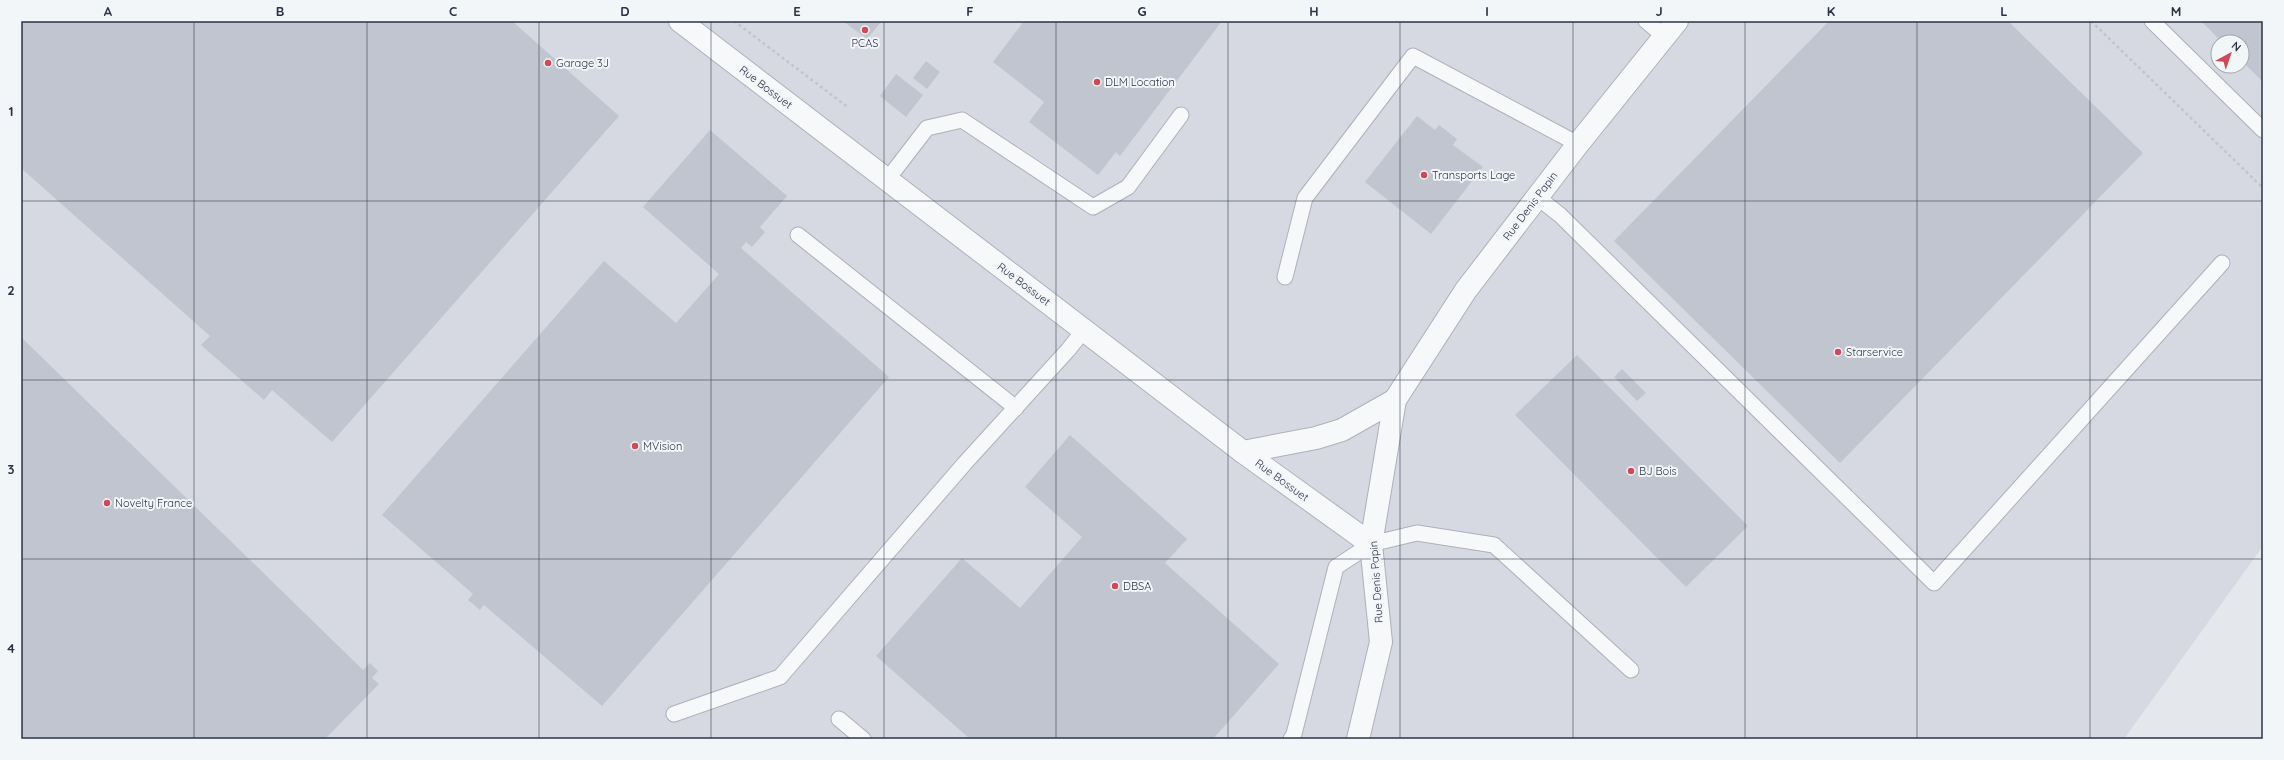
<svg xmlns="http://www.w3.org/2000/svg" width="2284" height="760" font-family="Quicksand,sans-serif">
<style>
.built{fill:#d6d9e1;fill-rule:evenodd}
.building{fill:#c1c5cf}
.lines{fill:none;stroke-linecap:round;stroke-linejoin:round}
.service-casing{stroke:#acb1ba;stroke-width:17}
.minor-casing{stroke:#acb1ba;stroke-width:24}
.path{stroke:#c2c5cb;stroke-width:2.5;stroke-dasharray:3 3;stroke-linecap:butt}
.service{stroke:#f7f8fa;stroke-width:15}
.minor{stroke:#f7f8fa;stroke-width:22}
.grid{fill:none;stroke:#2b3345;stroke-width:1;stroke-opacity:0.55}
.poi-dot{fill:#d14859;stroke:#f3f6f9;stroke-width:1.5}
.labels{text-anchor:middle;stroke-width:4;stroke-linejoin:round;paint-order:stroke}
.poi-label{font-size:11px;fill:#2b3345;stroke:#f3f6f9;text-anchor:start}
.street-label{font-size:11px;fill:#2b3345;stroke:#f3f6f9}
.neatline{fill:none;stroke:#2b3345;stroke-width:1.5}
.grid-label{font-size:13px;text-anchor:middle;font-weight:bold;fill:#2b3345}
</style>
<rect width="100%" height="100%" fill="#e4e7ec"/>
<path class="built" d="M21,21H2263V546L2124,739H21ZM2218,42H2242V66H2218Z"/>
<g class="building">
<path d="M21,21H512L619,116L332,442L272,390L264,400L201,345L210,336L21,168Z"/>
<path d="M843,21H882L867,39Z"/>
<path d="M1024,21H1222L1120,156L1116,152L1098,175L1029,122L1044,102L993,62Z"/>
<path d="M1829,21H2008L2143,153L1840,463L1614,241Z"/>
<path d="M2201,21H2263V82L2242,61V42H2222Z"/>
<path d="M926,61L940,72L927,89L913,78Z"/>
<path d="M896,74L923,95L906,117L880,96Z"/>
<path d="M1417,116L1435,130L1439,125L1457,139L1453,145L1483,167L1431,234L1365,182Z"/>
<path d="M710,130L787,196L760,227L765,232L752,247L746,242L741,248L889,377L602,706L484,605L480,610L468,600L473,594L382,515L604,261L676,323L719,274L643,207Z"/>
<path d="M21,337L363,670L370,663L378,671L372,678L379,684L325,739H21Z"/>
<path d="M1577,355L1748,526L1686,587L1515,415Z"/>
<path d="M1622,369L1646,393L1637,401L1614,377Z"/>
<path d="M1070,435L1187,539L1165,563L1279,664L1213,739H970L876,656L962,558L1020,608L1082,537L1025,487Z"/>
</g>
<g class="lines">
<defs>
<g id="service">
<path d="M1646,21L1664,36"/>
<path d="M2152,21L2263,130"/>
<path d="M887,180L927,128L962,120L1093,207L1128,187L1181,115"/>
<path d="M1537,197L1560,215L1934,583L2222,263"/>
<path d="M798,235L1016,408"/>
<path d="M1285,277L1305,198L1413,56L1578,144"/>
<path d="M674,714L780,677L965,463L1068,350L1084,330"/>
<path d="M839,719L863,739"/>
<path d="M1291,739L1294,734L1336,567L1371,544L1417,533L1494,545L1631,670"/>
</g>
<g id="minor">
<path d="M680,21L1243,452L1371,544"/>
<path d="M1243,452L1316,438L1342,430L1395,400"/>
<path d="M1358,739L1381,642L1371,544L1395,400L1466,290L1578,144L1677,21"/>
</g>
</defs>
<use href="#service" class="service-casing"/>
<use href="#minor" class="minor-casing"/>
<g class="path">
<path d="M734,21L849,108"/>
<path d="M2091,21L2263,188"/>
</g>
<use href="#service" class="service"/>
<use href="#minor" class="minor"/>
</g>
<path class="grid" d="M194,21V739M367,21V739M539,21V739M711,21V739M884,21V739M1056,21V739M1228,21V739M1400,21V739M1573,21V739M1745,21V739M1917,21V739M2090,21V739M21,201H2263M21,380H2263M21,559H2263"/>
<g class="poi-dot">
<circle cx="865" cy="30" r="4"/>
<circle cx="548" cy="63" r="4"/>
<circle cx="1097" cy="82" r="4"/>
<circle cx="1424" cy="175" r="4"/>
<circle cx="1838" cy="352" r="4"/>
<circle cx="635" cy="446" r="4"/>
<circle cx="1631" cy="471" r="4"/>
<circle cx="107" cy="503" r="4"/>
<circle cx="1115" cy="586" r="4"/>
</g>
<g class="labels">
<g class="poi-label">
<text x="865" y="47" text-anchor="middle">PCAS</text>
<text x="556" y="67">Garage 3J</text>
<text x="1105" y="86">DLM Location</text>
<text x="1432" y="179">Transports Lage</text>
<text x="1846" y="356">Starservice</text>
<text x="643" y="450">MVision</text>
<text x="1639" y="475">BJ Bois</text>
<text x="115" y="507">Novelty France</text>
<text x="1123" y="590">DBSA</text>
</g>
<g class="street-label">
<text transform="translate(766 87) rotate(37)" y="4">Rue Bossuet</text>
<text transform="translate(1530 206) rotate(-53)" y="4">Rue Denis Papin</text>
<text transform="translate(1024 284) rotate(37)" y="4">Rue Bossuet</text>
<text transform="translate(1282 480) rotate(36)" y="4">Rue Bossuet</text>
<text transform="translate(1376 582) rotate(-94)" y="4">Rue Denis Papin</text>
</g>
</g>
<rect width="2284" height="760" fill="none" stroke="#f3f6f9" stroke-width="44"/>
<g transform="translate(2230 54) rotate(40)"><circle r="19" fill="#f3f6f9" stroke="#a3a8b1"/>
<path d="M0-3L7 15L0 10L-7 15Z" fill="#d14859"/>
<text y="-6" font-size="11" font-weight="bold" text-anchor="middle" fill="#2b3345">N</text>
</g>
<rect x="22" y="22" width="2240" height="716" class="neatline"/>
<g class="grid-label">
<text x="108" y="16">A</text>
<text x="280" y="16">B</text>
<text x="453" y="16">C</text>
<text x="625" y="16">D</text>
<text x="797" y="16">E</text>
<text x="970" y="16">F</text>
<text x="1142" y="16">G</text>
<text x="1314" y="16">H</text>
<text x="1487" y="16">I</text>
<text x="1659" y="16">J</text>
<text x="1831" y="16">K</text>
<text x="2004" y="16">L</text>
<text x="2176" y="16">M</text>
<text x="11" y="116">1</text>
<text x="11" y="295">2</text>
<text x="11" y="474">3</text>
<text x="11" y="653">4</text>
</g>
</svg>
